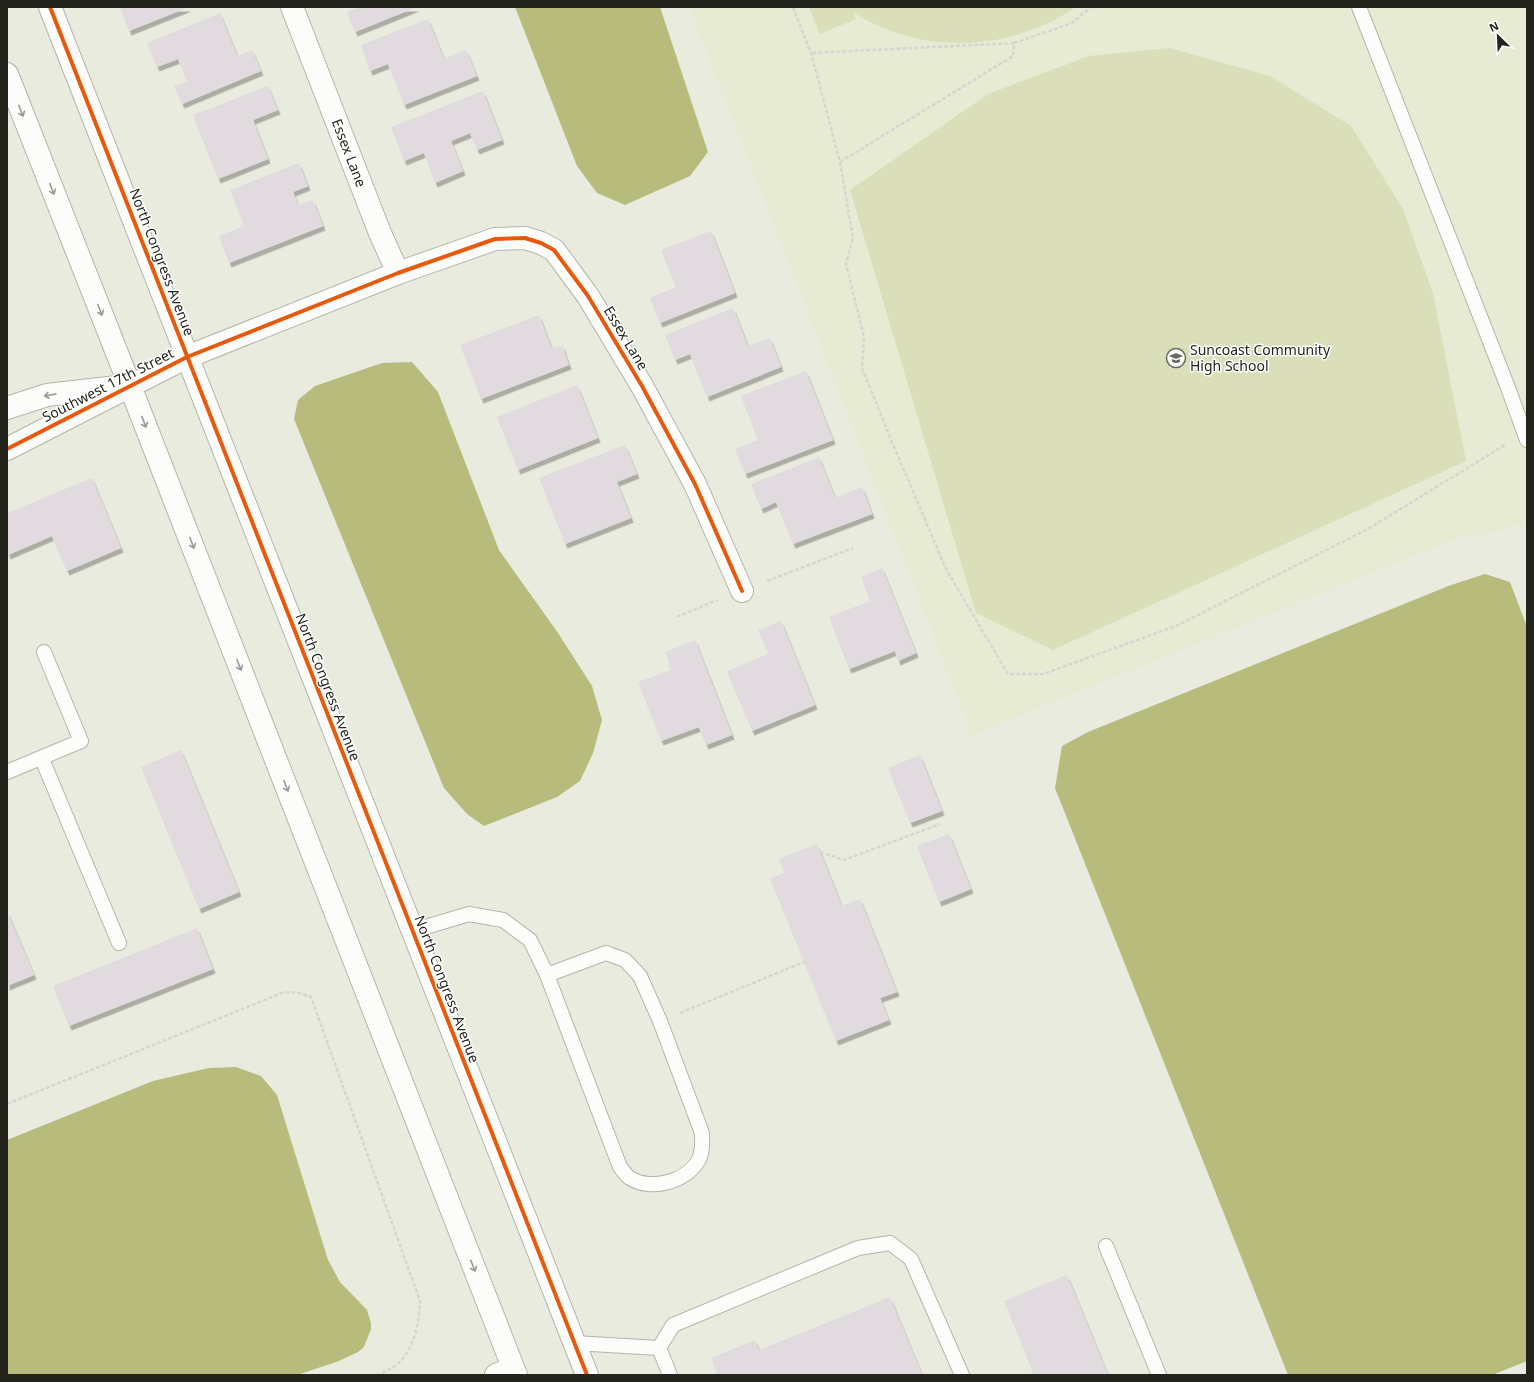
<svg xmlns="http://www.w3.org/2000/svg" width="1534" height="1382" font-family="'Noto Sans',sans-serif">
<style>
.built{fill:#e7ebd3}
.green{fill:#dadeb9}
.water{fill:#b7bc7c}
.building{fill:#e1dbe0;filter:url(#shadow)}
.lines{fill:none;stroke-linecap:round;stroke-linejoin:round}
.service-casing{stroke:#b3b5aa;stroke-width:16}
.minor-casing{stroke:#b3b5aa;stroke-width:24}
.tertiary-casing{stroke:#b3b5aa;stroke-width:24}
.path{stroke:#d5d6d2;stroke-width:2.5;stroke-dasharray:4 2;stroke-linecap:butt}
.service{stroke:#fcfcfa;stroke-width:14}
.minor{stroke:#fcfcfa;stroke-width:22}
.tertiary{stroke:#fcfcfa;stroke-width:22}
.cycleway-casing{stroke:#fff;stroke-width:6}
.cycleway{stroke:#e8590c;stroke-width:4}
.oneway{stroke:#9a9b96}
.labels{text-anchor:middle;stroke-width:3;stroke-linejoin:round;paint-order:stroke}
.street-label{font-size:14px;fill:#23241b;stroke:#fff}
.poi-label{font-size:14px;fill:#23241b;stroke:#fff;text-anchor:start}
</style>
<defs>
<filter id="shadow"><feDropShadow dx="2.5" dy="4.5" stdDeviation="0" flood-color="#0004"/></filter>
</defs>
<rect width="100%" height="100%" fill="#e9ebde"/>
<path class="built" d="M689,7H1527V521L1494,533L1461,537L972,735Z"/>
<g class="green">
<path d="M809,7H1076C1019,46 944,54 881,27C872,23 863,18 854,13L856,19L820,34Z"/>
<path d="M1169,48L1270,76L1351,126L1403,209L1433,293L1466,461L1053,650L976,613L850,190L988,94L1089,56Z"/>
</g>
<g class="water">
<path d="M515,7H660L708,152L690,176L625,205L597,193L577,166Z"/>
<path d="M412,362L438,392L499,550L558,633L592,686L602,720L593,753L580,781L557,797L484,826L467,814L444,788L294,419L298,400L315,386L382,363Z"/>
<path d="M1485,574L1510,582L1527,627V1361L1492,1375H1288L1055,788L1062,746L1088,732L1451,585Z"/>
<path d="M236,1067L261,1076L277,1095L328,1260L340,1282L367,1310L371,1323V1329L364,1347L358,1352L339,1361L297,1375H7V1140L153,1081L209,1068Z"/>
</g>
<g class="building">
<path d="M120,7H189L129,31Z"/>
<path d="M360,7H417L355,32L347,12Z"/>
<path d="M220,13L237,56L252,50L261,71L182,104L174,86L187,81L178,59L157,67L147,43Z"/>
<path d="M428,19L444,59L466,50L477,76L404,105L388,64L370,71L361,45Z"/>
<path d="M268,86L278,110L253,120L268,159L218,179L193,115Z"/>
<path d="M483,91L502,140L477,150L470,133L451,141L463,171L435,183L424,153L404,161L391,127Z"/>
<path d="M299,163L308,186L293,192L298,205L313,200L323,226L229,263L219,236L244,226L230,190Z"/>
<path d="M711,231L735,293L660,323L650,298L676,287L661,250Z"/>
<path d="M733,308L748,346L770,338L781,367L707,397L690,354L675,360L665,335Z"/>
<path d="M539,315L552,349L562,345L569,365L481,399L460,345Z"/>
<path d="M806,371L833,440L745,474L735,449L758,440L741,396Z"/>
<path d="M577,385L598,438L518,470L497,417Z"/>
<path d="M625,445L637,474L617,482L631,518L565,544L539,478Z"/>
<path d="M819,457L835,498L862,487L872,514L793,544L776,502L761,509L751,484Z"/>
<path d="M92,478L121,548L67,571L52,536L8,555L7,552V513Z"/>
<path d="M882,568L916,653L898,661L895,651L849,669L829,617L870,601L861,577Z"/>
<path d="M781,621L815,705L752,731L727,671L768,654L758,630Z"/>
<path d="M695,640L732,735L706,745L699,727L661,741L638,682L671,670L665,652Z"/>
<path d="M181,750L239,892L199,909L141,767Z"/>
<path d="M920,755L942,811L910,823L888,768Z"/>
<path d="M949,834L971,889L939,902L917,846Z"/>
<path d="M817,844L842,906L860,899L897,992L880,998L889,1020L836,1041L770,878L784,873L779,859Z"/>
<path d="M7,911L34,975L7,986Z"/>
<path d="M197,928L213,969L69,1026L53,986Z"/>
<path d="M1067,1275L1108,1375H1034L1004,1301Z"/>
<path d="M890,1297L922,1375H718L711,1358L755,1340L759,1350Z"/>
</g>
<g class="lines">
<defs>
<g id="service">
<path d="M1359,7L1507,385L1527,440"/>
<path d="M42,759L119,943"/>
<path d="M7,772L81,741L44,652"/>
<path d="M412,931L469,914L503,920L530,940L547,975L620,1167C623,1170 626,1176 630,1178C651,1192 690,1181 700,1157C703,1149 702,1141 702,1133L660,1021L640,976L625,960L606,953L547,975"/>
<path d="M1106,1246L1159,1375"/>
<path d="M574,1343L659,1348"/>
<path d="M659,1348L673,1325L858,1248L890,1243L911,1259L962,1375"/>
<path d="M659,1348L670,1375"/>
</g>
<g id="minor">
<path d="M292,7L380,233L398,273"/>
<path d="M7,408L47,395L117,387"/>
<path d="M7,449L187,357L398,273L495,239L525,238L541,243L554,250L588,296L642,386L695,484L742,591"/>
<path d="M496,1375L513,1368"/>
</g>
<g id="tertiary">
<path d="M50,7L587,1375"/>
<path d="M7,74L130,386L516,1375"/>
</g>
</defs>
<use href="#service" class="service-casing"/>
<use href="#minor" class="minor-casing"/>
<use href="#tertiary" class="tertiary-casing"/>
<g class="path">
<path d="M793,7L811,53L840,162L1013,56L1014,43L811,53"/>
<path d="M1014,43L1072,23L1091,7"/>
<path d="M840,162L853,238L846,264L864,337L862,368L892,442L946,569L1008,674H1043L1176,626L1366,530L1505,445"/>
<path d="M767,581L853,548"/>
<path d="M677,617L717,600"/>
<path d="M820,852L844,860L940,824"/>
<path d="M680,1013L804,962"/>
<path d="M7,1104L282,993C293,991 301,993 311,997L420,1301C419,1324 414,1352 395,1366C390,1370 384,1372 378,1375"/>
</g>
<use href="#service" class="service"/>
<use href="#minor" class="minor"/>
<use href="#tertiary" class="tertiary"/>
<defs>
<g id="cycleway">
<path d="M50,7L587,1375"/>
<path d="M7,449L187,357L398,273L495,239L525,238L541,243L554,250L588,296L642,386L695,484L742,591"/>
</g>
</defs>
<use href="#cycleway" class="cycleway-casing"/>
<use href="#cycleway" class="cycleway"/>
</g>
<defs><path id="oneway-shaft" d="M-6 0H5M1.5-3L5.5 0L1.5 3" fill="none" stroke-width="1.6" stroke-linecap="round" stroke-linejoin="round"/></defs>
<g class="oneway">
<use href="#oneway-shaft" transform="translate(21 111) rotate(68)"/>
<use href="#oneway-shaft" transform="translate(52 189) rotate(68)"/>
<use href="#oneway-shaft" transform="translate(100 310) rotate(68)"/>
<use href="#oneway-shaft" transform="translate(50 395) rotate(170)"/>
<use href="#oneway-shaft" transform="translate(144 422) rotate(69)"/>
<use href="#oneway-shaft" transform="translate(192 543) rotate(69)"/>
<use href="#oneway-shaft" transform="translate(239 665) rotate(69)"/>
<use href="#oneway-shaft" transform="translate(286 786) rotate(69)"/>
<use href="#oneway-shaft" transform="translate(473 1266) rotate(69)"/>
</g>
<defs>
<symbol id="school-ring" viewBox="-11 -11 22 22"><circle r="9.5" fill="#fff" stroke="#686a5f" stroke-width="1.5"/><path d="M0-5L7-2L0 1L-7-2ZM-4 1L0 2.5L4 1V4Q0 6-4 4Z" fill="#686a5f"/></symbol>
</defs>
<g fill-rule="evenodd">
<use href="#school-ring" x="1165" y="347" width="22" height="22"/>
</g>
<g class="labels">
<g class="street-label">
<text transform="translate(349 153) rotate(69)" y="5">Essex Lane</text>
<text transform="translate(162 262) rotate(69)" y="5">North Congress Avenue</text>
<text transform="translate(626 338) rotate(59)" y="5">Essex Lane</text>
<text transform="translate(108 385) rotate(-27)" y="5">Southwest 17th Street</text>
<text transform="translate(328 687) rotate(69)" y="5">North Congress Avenue</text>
<text transform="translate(447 989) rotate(69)" y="5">North Congress Avenue</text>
</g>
<g class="poi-label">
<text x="1190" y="355">Suncoast Community<tspan x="1190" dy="16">High School</tspan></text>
</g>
</g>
<rect width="1534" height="1382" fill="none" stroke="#23241b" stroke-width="16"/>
<g transform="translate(1498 36) rotate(336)" stroke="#ffffff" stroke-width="3" paint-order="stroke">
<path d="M0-3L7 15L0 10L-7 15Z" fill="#23241b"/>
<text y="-6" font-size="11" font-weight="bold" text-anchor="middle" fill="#23241b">N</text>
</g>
</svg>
